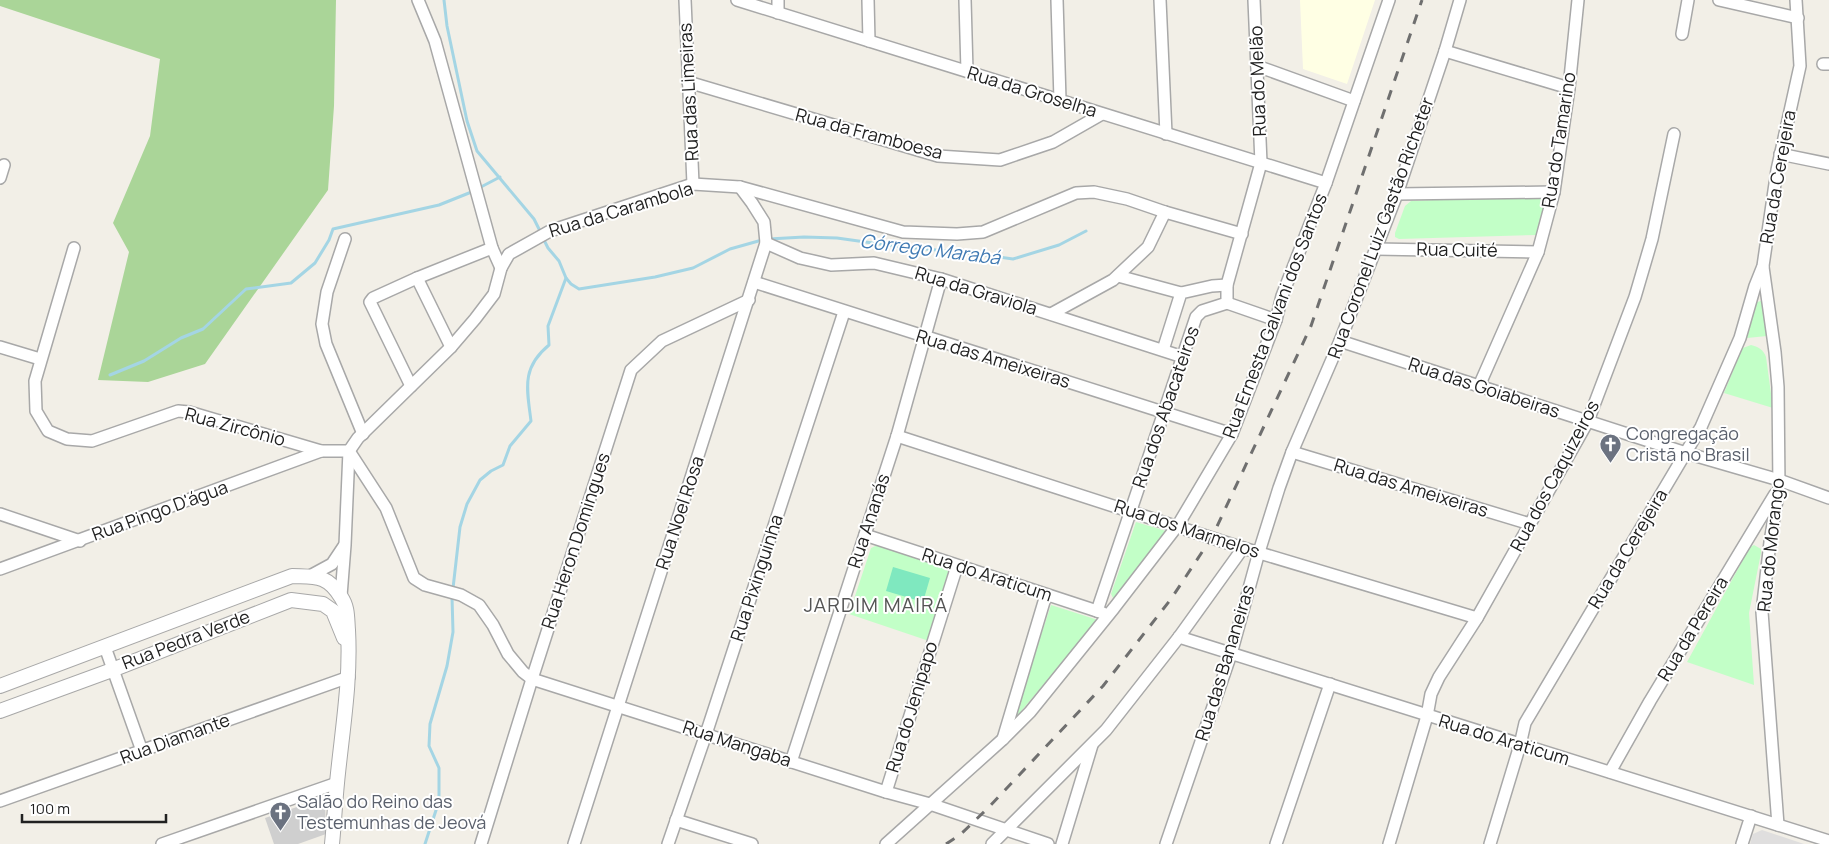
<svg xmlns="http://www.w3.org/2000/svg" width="1829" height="844" font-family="Manrope,sans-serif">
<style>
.residential{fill:#dfdede}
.education{fill:#ffffe4}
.religious{fill:#cfcfcf}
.forest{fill:#aad598}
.park{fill:#c2ffc7}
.pitch{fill:#7fe8bf}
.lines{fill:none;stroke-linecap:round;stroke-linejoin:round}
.stream{stroke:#a4d5e4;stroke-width:3}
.minor-casing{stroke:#a8a8a8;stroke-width:14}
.tertiary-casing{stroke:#a8a8a8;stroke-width:16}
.minor{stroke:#fff;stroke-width:11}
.tertiary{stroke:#fff;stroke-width:14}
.rail{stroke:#6f6f6f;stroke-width:3;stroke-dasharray:10 10;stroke-linecap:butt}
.labels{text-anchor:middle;stroke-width:4;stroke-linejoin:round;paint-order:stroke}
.street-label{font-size:18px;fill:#212121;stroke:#fff}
.worship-label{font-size:18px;fill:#5b616d;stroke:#fff;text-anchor:start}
.water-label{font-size:19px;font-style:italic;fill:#407ab3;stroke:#fff}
.quarter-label{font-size:20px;letter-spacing:1px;fill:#545454;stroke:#fff}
</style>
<rect width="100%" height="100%" fill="#f2efe7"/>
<path class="residential" d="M1762,830L1804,844H1750L1753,834Z"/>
<path class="education" d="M1300,0H1375L1347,84L1303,69Z"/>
<path class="religious" d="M317,800L325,801L326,834L298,844H274L265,818Z"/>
<path class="forest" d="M0,0H336L334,106L328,190L205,364L148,382L98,380L129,252L113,223L150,136L160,59L0,6Z"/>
<g class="park">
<path d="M1540,195L1546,200L1547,204L1536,235L1399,239L1395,237V233L1405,206L1411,201Z"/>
<path d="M1761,301L1766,308L1767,336L1747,338L1754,304L1757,302Z"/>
<path d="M1751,345C1758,347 1763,349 1766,357L1773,408L1724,393L1741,351L1743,348Z"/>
<path d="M1136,522L1166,531L1116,598H1113L1111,594Z"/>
<path d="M880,544L942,566L949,572L950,578L929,641L849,614L871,548Z"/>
<path d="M1754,545L1761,549V553L1749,613L1754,685L1687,662L1750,547Z"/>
<path d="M1051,605L1098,620L1012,722Z"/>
</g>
<path class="pitch" d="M893,567L930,578L923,602L886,591Z"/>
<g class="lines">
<g class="stream">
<path d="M444,0L447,26L467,121L477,151L534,219L541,233"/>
<path d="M479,188L500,177"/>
<path d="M769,239L804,237L837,238L894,246L978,254L1013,259L1059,245L1086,231"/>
<path d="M566,278L571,284L579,289L655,277L693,268L730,249L762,240"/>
<path d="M110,375L144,361L181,338L203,329L246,289L291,283L315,263L329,240L333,229L439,205L474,191"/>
<path d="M425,844L439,801V768L429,746L430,724L447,666L453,632L452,597L460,527L467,504L480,480L491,471L503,465L510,446L531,421C527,389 521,368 549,345L548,326L566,278L559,261L548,248L543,238"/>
</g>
<defs>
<g id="minor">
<path d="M418,0L435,41L492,248L501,268"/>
<path d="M685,0L693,184"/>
<path d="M737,0L1326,183"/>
<path d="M778,0V13"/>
<path d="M868,0L869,41"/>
<path d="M965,0L967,71"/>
<path d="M1057,0L1060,100"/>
<path d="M1160,0L1166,134"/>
<path d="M1719,0L1798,18"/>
<path d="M1682,34L1688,0"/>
<path d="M1445,51L1569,88"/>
<path d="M1823,64H1829"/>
<path d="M1257,66L1354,101"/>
<path d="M688,82L938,156L1000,160L1053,142L1102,114"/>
<path d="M1780,154L1829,164"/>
<path d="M0,178L4,165"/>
<path d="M1397,194L1554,192"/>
<path d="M345,239L327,292L322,324L326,344L363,434"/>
<path d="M766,243L800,258L831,265L874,263L941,279L1183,357"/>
<path d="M74,248L35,381L36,411L48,431L67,439L92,441L178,411L189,412L321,451H349L386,508L414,578L425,585L461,595L479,605L493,625L508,654L523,672L532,679L886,792L930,804L1048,844"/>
<path d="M1376,249L1538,252"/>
<path d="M1763,267L1775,352L1778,387L1779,488L1770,542L1762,612L1778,825"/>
<path d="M1118,276L1181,293"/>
<path d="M417,278L451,347"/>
<path d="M754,282L1232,434"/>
<path d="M1227,303L1276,320"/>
<path d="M1051,314L1113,280L1148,247L1165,212"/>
<path d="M1340,341L1686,453L1779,480L1829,498"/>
<path d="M0,347L40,359"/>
<path d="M1163,350L1181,293L1212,286L1227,285"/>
<path d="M411,386L370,302L373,298L417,278L492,248"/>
<path d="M1479,386L1538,252L1554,192L1569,88L1578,0"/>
<path d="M897,436L1243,548L1477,618"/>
<path d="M1292,452L1530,524"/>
<path d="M0,514L80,541"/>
<path d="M865,535L1103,613"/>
<path d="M0,569L321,451"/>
<path d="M308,577L332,564L344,546"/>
<path d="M341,596L345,545L349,451L358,438L451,347L475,319L494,294L501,268L509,254L550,231L693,184L740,187L903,232L957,234L983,232L1076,193L1094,192L1127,199L1165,212L1242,234"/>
<path d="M1097,611L1196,317L1202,311L1227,303V285L1261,163L1254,0"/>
<path d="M1179,637L1829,841"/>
<path d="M105,647L142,751"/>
<path d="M1003,739L1046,595"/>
<path d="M791,762L897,436L941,279"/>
<path d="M1610,772L1650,701L1775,494"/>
<path d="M886,792L957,566"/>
<path d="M0,801L349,677"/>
<path d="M676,820L752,844"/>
<path d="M162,844L337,783"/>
<path d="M481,844L532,679L631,370L662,341L749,300"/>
<path d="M574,844L766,243L764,222L752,203L740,187"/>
<path d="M668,844L706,734L844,312"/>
<path d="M886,844L1002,740L1030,712L1114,608L1178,525L1232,434L1276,320L1282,296L1326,183L1389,0"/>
<path d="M992,844L1106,730L1179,637L1243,548"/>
<path d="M1062,844L1092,745"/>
<path d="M1166,844L1231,654L1259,552L1279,488L1292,452L1340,341L1397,194L1445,51L1460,0"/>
<path d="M1276,844L1330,684"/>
<path d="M1389,844L1427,716L1431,694L1439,677L1477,618L1588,421L1635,297L1652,239L1674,134"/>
<path d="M1490,844L1520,745L1525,723L1701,427L1740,338L1755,286L1763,266L1777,170L1800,66L1796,0"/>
<path d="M1742,844L1751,816"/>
</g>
<g id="tertiary">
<path d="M0,686L292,576C315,577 327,574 341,597C348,607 347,618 348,630C351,681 342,731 337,783C335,803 334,824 332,844"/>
<path d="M0,711L112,670L291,600L323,604L333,611L344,638"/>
</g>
</defs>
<use href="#minor" class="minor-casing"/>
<use href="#tertiary" class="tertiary-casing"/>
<use href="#minor" class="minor"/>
<use href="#tertiary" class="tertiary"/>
<path class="rail" d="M946,844L960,835L989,807L1103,686L1171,599L1212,537L1311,326L1422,0"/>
</g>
<defs>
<symbol id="church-pin" viewBox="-11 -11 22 30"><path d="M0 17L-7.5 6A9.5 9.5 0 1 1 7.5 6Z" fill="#6b7280" stroke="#fff"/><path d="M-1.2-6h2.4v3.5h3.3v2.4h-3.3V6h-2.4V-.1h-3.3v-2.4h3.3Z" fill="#fff"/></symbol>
</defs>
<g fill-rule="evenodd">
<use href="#church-pin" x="1598" y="432" width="25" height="34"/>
<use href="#church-pin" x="268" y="800" width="25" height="34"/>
</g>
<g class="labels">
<g class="street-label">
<text transform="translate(1258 81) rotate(-92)" y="6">Rua do Melão</text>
<text transform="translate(689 92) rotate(-93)" y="6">Rua das Limeiras</text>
<text transform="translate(1032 92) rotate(17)" y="6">Rua da Groselha</text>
<text transform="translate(869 134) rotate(15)" y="6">Rua da Framboesa</text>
<text transform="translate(1559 140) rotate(-81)" y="6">Rua do Tamarino</text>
<text transform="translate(1778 177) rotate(-80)" y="6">Rua da Cerejeira</text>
<text transform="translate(621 210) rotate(-17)" y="6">Rua da Carambola</text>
<text transform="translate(1381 228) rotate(-70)" y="6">Rua Coronel Luiz Gastão Richeter</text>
<text transform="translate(1457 250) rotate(1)" y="6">Rua Cuité</text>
<text transform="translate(976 291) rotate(17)" y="6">Rua da Graviola</text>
<text transform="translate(1275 316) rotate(-69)" y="6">Rua Ernesta Galvani dos Santos</text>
<text transform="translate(993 359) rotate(17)" y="6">Rua das Ameixeiras</text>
<text transform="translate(1484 388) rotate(18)" y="6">Rua das Goiabeiras</text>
<text transform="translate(1166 407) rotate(-71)" y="6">Rua dos Abacateiros</text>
<text transform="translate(235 427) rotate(15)" y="6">Rua Zircônio</text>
<text transform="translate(1555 476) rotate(-62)" y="6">Rua dos Caquizeiros</text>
<text transform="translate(1411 488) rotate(17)" y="6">Rua das Ameixeiras</text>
<text transform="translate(160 511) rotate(-20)" y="6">Rua Pingo D'água</text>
<text transform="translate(680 513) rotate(-72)" y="6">Rua Noel Rosa</text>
<text transform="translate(869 521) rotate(-72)" y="6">Rua Ananás</text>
<text transform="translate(1187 529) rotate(18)" y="6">Rua dos Marmelos</text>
<text transform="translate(576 541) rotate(-72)" y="6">Rua Heron Domingues</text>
<text transform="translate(1771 545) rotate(-84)" y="6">Rua do Morango</text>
<text transform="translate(1628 549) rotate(-59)" y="6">Rua da Cerejeira</text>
<text transform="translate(987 575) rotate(18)" y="6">Rua do Araticum</text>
<text transform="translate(757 578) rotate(-72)" y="6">Rua Pixinguinha</text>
<text transform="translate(1693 629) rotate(-59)" y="6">Rua da Pereira</text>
<text transform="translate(186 640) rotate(-21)" y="6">Rua Pedra Verde</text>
<text transform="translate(1225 663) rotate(-73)" y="6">Rua das Bananeiras</text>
<text transform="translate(912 707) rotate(-73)" y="6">Rua do Jenipapo</text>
<text transform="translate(175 739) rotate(-20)" y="6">Rua Diamante</text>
<text transform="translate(1504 740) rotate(17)" y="6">Rua do Araticum</text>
<text transform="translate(737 744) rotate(18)" y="6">Rua Mangaba</text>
</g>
<g class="worship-label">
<text x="1626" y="440">Congregação<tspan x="1626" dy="21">Cristã no Brasil</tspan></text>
<text x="297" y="808">Salão do Reino das<tspan x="297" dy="21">Testemunhas de Jeová</tspan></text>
</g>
<g class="water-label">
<text transform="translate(930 249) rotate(7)" y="7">Córrego Marabá</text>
</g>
<g class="quarter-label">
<text x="876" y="612">JARDIM MAIRÁ</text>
</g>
</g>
<path d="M22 814v8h144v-8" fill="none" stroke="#212121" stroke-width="2.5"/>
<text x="30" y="814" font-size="15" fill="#212121" stroke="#ffffff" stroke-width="4" paint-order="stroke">100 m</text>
</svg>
